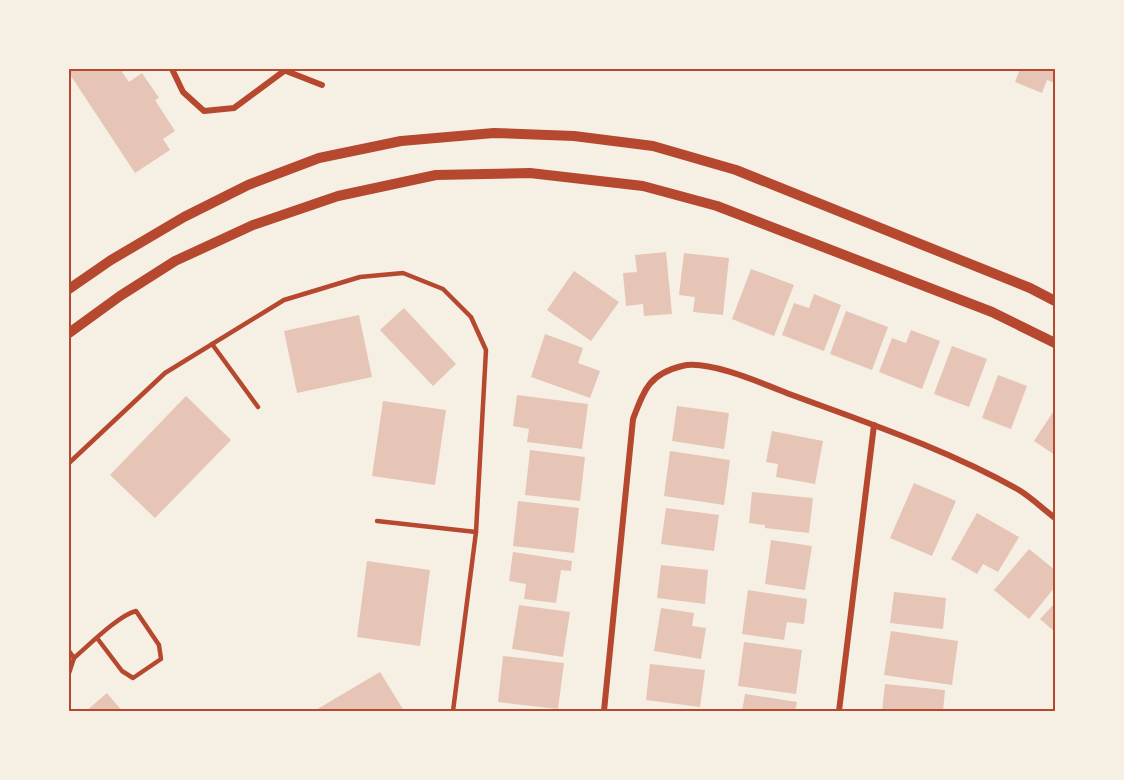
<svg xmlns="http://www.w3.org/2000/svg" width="1124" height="780" font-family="Cabin,sans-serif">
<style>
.building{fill:#e6c5b7}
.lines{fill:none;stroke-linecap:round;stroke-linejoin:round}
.service{stroke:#b5482f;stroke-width:4.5}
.minor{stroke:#b5482f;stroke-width:6}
.tertiary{stroke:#b5482f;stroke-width:10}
.neatline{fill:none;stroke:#b5482f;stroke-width:2}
</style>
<rect width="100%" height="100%" fill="#f6efe4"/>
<g class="building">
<path d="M69,69H126L122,72L129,82L142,73L159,98L155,100L175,131L163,139L170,150L135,173L69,73Z"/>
<path d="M1020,69H1055V83L1047,80L1042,93L1015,82Z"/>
<path d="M666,252L672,314L644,316L643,304L626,306L623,273L637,272L635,255Z"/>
<path d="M684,253L729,258L723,315L693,312L695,297L679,295Z"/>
<path d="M751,269L794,285L774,336L732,319Z"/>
<path d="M574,271L619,302L591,341L547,310Z"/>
<path d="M814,294L841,305L824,351L782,335L794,303L809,308Z"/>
<path d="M404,308L456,364L433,386L380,330Z"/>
<path d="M846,311L888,327L872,370L830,354Z"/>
<path d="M359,315L372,377L297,393L284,331Z"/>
<path d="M911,330L940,341L922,389L879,372L892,338L906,343Z"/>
<path d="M545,334L583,348L578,363L600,371L590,398L531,377Z"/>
<path d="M952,346L987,359L969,407L934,394Z"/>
<path d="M998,375L1027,386L1011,429L982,418Z"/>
<path d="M517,395L588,404L582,449L527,442L529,429L513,426Z"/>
<path d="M186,396L231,440L155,518L110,475Z"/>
<path d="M383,401L446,410L435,485L372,476Z"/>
<path d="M677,406L729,413L724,449L672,441Z"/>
<path d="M1055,409V455L1034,441Z"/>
<path d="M772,431L823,441L815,484L776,477L778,464L766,462Z"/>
<path d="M530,450L585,457L580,501L525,495Z"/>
<path d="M670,451L730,460L724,505L664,496Z"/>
<path d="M914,483L956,501L932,556L890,538Z"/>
<path d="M752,492L813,498L809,533L765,528V525L749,523Z"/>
<path d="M518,501L579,508L574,553L513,546Z"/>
<path d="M666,508L719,515L714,551L661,544Z"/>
<path d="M977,513L1019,537L998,572L983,564L977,574L951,559Z"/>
<path d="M771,540L812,546L805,590L765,584Z"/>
<path d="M1029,549L1055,570V587L1029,619L994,590Z"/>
<path d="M513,552L572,561L571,571L561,570L556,603L524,599L526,584L509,581Z"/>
<path d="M367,561L430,570L420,646L357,637Z"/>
<path d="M661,565L708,570L705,604L657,598Z"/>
<path d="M748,590L807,599L804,624L787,622L784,640L742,634Z"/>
<path d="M894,592L946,598L943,629L890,623Z"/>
<path d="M1055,603V632L1040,619Z"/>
<path d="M519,605L570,612L563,657L512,649Z"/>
<path d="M661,608L694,613L692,626L706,628L701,659L654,651Z"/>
<path d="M891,631L958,641L952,685L884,675Z"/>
<path d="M744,642L802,650L796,694L738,686Z"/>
<path d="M503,656L564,663L558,709L498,702Z"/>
<path d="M650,664L705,670L700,707L646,700Z"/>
<path d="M380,672L404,711H314Z"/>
<path d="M885,684L945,690L943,711H882Z"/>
<path d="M107,693L122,711H86Z"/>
<path d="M745,694L797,702L795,711H742Z"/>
</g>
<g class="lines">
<g class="service">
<path d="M212,344L258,407"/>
<path d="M69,463L165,373L284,300L360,277L403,273L443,289L471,317L486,350L476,532L453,711"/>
<path d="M377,521L476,532"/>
<path d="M69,651L74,658L69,673"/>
<path d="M74,658C88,646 119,615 136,611L159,645L161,659L133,678L122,671L97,638"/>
</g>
<g class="minor">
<path d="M172,69L183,92L204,111L234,108L284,71"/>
<path d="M281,69L322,85"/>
<path d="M604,711L633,419C644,390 649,374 682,366C708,359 766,385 792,395C868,423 948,450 1019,490C1032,498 1043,509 1055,518"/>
<path d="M839,711L874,425"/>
</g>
<g class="tertiary">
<path d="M69,289L111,260L184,217L248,185L319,158L401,141L494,133L574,136L653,146L736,170L1030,288L1055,301"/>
<path d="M69,333L120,296L175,261L253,225L338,196L436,175L530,173L643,186L717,206L992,312L1055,343"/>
</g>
</g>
<rect width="1124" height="780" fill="none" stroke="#f6efe4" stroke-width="141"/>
<rect x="70" y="70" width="984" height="640" class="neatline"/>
</svg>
